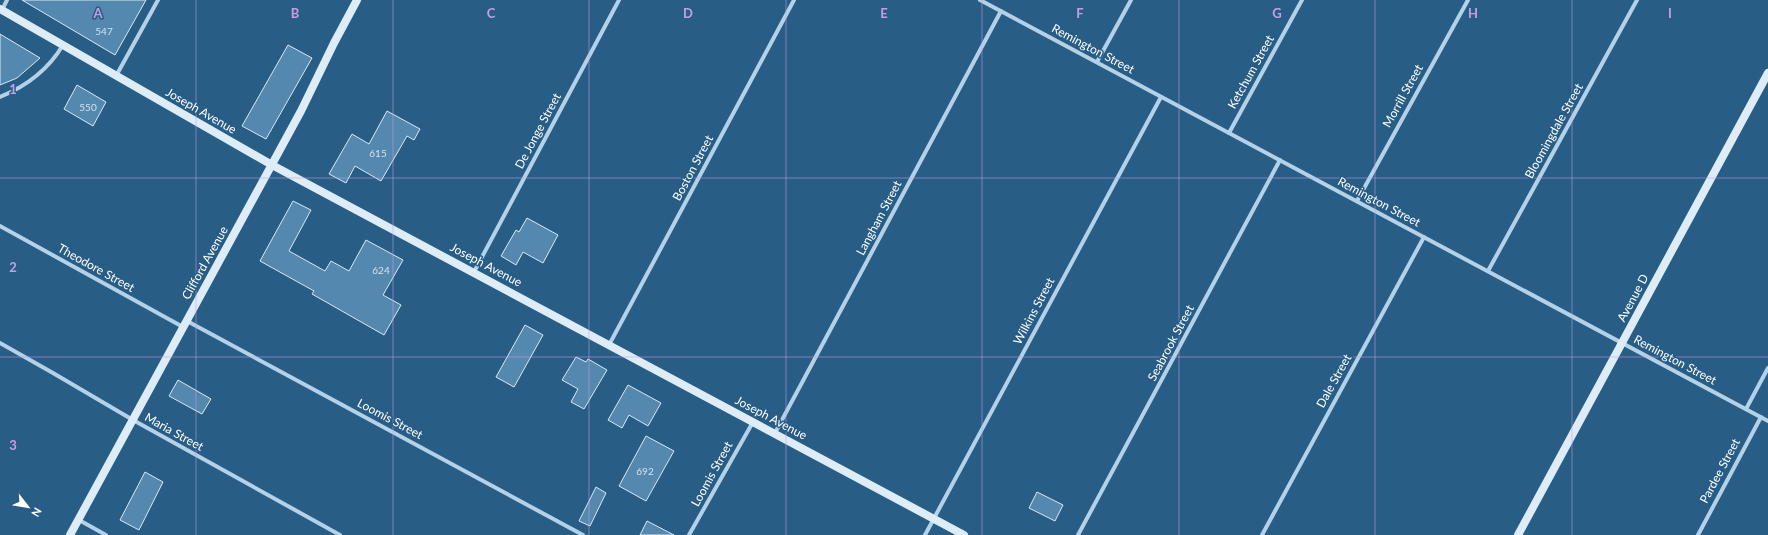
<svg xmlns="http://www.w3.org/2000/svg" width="1768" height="535" font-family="Lato,sans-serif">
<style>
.building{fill:#5588af;stroke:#d7e9f6}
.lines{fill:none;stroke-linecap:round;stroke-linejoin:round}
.street{stroke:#b3d2e8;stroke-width:4}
.secondary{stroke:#ddecf7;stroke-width:8}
.grid{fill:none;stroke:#c4a0e2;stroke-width:1;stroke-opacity:0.55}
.labels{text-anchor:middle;stroke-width:3;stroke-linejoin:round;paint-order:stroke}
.number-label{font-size:10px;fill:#d4e1eb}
.street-label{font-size:12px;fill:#fff;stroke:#285d86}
.grid-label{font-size:13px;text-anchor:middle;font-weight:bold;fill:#c4a0e2;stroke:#285d86;stroke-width:3;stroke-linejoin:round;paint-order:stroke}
</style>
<rect width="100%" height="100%" fill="#285d86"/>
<g class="building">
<path d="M22,0H146L115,55Z"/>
<path d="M0,34L40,58L17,78L0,85Z"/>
<path d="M288,45L312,58L266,139L242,126Z"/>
<path d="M77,85L106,102L93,126L64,109Z"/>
<path d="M387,111L420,129L414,140L407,136L381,181L355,166L346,183L329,174L352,134L369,144Z"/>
<path d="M293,201L311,210L289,251L325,271L331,261L349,271L366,240L403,260L383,295L401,305L384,335L312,294L314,291L260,261Z"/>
<path d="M527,218L558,235L543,263L523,252L516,265L501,256L516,230L519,232Z"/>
<path d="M525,325L543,335L514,387L496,377Z"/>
<path d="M576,357L586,362L588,359L607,370L584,409L571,402L578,389L562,380Z"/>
<path d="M178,380L211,399L202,414L169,396Z"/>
<path d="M628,385L661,403L648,426L629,415L622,428L608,420Z"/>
<path d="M646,436L674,451L646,501L619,486Z"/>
<path d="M145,472L163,482L139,530L120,520Z"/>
<path d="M596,487L606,493L590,526L579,521Z"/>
<path d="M1037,492L1063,505L1055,521L1029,508Z"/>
<path d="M647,521L674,535H640Z"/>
</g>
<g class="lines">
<g class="street">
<path d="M980,0L1768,421"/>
<path d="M2,10L7,0"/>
<path d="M1097,62L1131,0"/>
<path d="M116,76L158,0"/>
<path d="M0,97C27,86 48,70 63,45"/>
<path d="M1229,133L1302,0"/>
<path d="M1357,201L1468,0"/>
<path d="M0,226L183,327"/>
<path d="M1488,271L1637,0"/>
<path d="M474,272L619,0"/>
<path d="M187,321L583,535"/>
<path d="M0,343L53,373L133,420L340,535"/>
<path d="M609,345L794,0"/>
<path d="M1746,409L1768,368"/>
<path d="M775,433L1001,11"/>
<path d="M79,520L106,535"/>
<path d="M689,535L753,422"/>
<path d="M925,535L1161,97"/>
<path d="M1078,535L1280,160"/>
<path d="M1262,535L1424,237"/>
<path d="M1698,535L1761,417"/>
</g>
<g class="secondary">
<path d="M0,9L272,165L964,535"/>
<path d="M70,535L301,111L334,43L357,0"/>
<path d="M1518,535L1768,73"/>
</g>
</g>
<path class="grid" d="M196,0V535M393,0V535M589,0V535M786,0V535M982,0V535M1179,0V535M1375,0V535M1572,0V535M0,178H1768M0,357H1768"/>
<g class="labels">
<g class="number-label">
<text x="104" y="35">547</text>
<text x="88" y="111">550</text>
<text x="378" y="157">615</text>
<text x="381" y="274">624</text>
<text x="645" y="475">692</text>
</g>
<g class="street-label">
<text transform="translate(1093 49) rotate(28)" y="4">Remington Street</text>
<text transform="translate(1251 72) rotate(-61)" y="4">Ketchum Street</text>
<text transform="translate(1403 96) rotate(-61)" y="4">Morrill Street</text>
<text transform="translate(201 111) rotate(30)" y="4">Joseph Avenue</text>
<text transform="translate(538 131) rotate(-62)" y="4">De Jonge Street</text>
<text transform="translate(1554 131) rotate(-61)" y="4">Bloomingdale Street</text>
<text transform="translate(693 168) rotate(-62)" y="4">Boston Street</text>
<text transform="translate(1379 202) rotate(28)" y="4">Remington Street</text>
<text transform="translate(879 218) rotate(-62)" y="4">Langham Street</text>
<text transform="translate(205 263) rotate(-61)" y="4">Clifford Avenue</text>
<text transform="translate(486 265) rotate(28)" y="4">Joseph Avenue</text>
<text transform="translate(96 268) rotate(29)" y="4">Theodore Street</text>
<text transform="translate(1633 298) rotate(-62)" y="4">Avenue D</text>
<text transform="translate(1034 311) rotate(-62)" y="4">Wilkins Street</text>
<text transform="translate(1171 343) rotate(-62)" y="4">Seabrook Street</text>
<text transform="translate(1675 360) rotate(28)" y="4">Remington Street</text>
<text transform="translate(1334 381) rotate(-61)" y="4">Dale Street</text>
<text transform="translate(771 418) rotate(28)" y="4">Joseph Avenue</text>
<text transform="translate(390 419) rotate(28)" y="4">Loomis Street</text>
<text transform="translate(174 432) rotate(29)" y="4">Maria Street</text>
<text transform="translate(1720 471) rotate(-62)" y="4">Pardee Street</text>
<text transform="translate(712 474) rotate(-61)" y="4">Loomis Street</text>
</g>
</g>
<g class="grid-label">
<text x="98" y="18">A</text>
<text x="295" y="18">B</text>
<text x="491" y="18">C</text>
<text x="688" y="18">D</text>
<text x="884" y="18">E</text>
<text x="1080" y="18">F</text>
<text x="1277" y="18">G</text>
<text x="1473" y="18">H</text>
<text x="1670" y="18">I</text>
<text x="13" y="94">1</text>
<text x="13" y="272">2</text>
<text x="13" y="450">3</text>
</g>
<g transform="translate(28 507) rotate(121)" stroke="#285d86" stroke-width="3" paint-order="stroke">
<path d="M0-3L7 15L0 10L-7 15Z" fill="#ffffff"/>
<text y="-6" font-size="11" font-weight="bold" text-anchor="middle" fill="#ffffff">N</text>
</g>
</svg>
